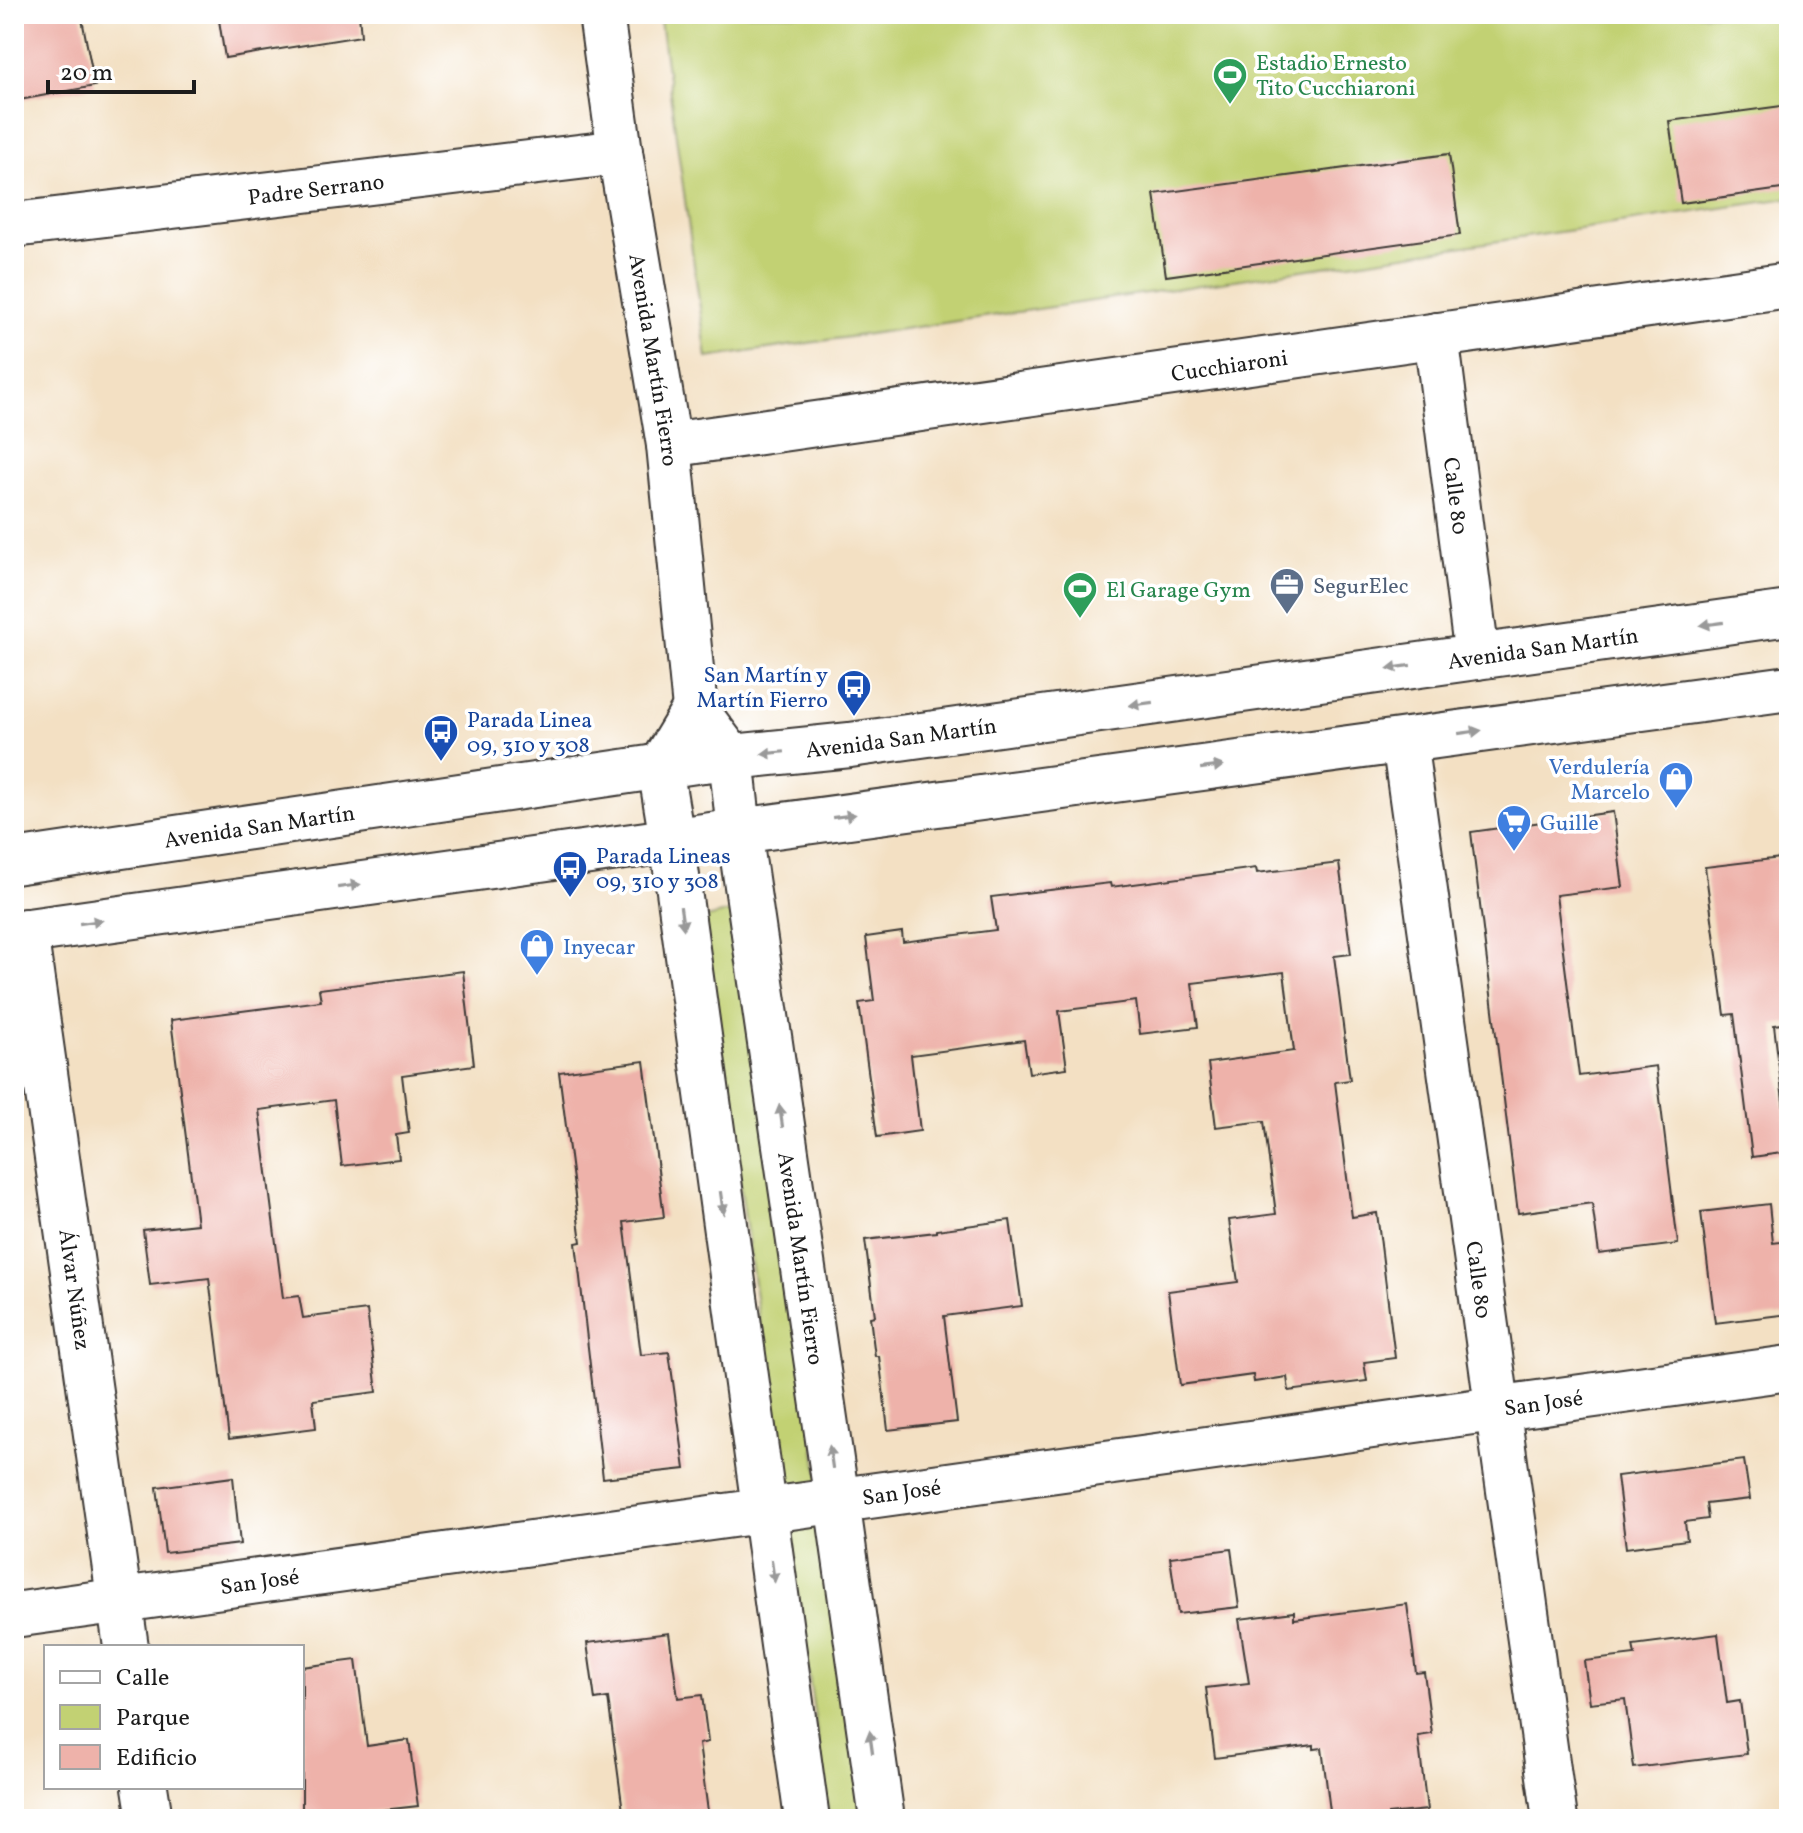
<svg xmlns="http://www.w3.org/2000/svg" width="1803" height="1833" font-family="Vollkorn,serif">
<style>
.green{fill:#c2d173;stroke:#6f7648;stroke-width:2}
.building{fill:#eeb2aa}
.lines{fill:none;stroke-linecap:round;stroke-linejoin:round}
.street-casing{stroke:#3c3935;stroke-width:48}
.secondary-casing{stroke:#3c3935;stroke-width:48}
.primary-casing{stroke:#3c3935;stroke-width:48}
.street{stroke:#fff;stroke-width:44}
.secondary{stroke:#fff;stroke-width:44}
.primary{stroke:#fff;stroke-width:44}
.oneway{fill:#999}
.labels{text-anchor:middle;stroke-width:7;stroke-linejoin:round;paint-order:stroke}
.leisure-label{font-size:22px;fill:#27864d;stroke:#fff;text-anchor:start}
.street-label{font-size:22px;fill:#1c1c1c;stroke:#fff}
.service-label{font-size:22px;fill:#4e5e75;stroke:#fff;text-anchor:start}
.transit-label{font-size:22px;fill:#164399;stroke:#fff;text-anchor:start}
.shop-label{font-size:22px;fill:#366cbe;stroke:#fff;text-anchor:start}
</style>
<rect width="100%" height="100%" fill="#fff"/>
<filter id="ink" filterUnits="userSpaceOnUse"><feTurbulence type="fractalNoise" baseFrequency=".0125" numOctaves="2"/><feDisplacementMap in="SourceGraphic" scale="16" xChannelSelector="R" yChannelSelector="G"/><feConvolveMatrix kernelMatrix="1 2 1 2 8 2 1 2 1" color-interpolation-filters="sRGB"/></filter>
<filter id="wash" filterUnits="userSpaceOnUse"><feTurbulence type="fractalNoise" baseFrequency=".006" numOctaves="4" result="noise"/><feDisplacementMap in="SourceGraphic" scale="32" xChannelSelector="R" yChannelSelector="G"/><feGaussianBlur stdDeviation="1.8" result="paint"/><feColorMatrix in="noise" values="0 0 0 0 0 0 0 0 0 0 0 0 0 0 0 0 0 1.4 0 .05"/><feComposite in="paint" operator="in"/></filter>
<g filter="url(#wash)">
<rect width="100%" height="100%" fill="#f3e0c3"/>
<g class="green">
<path d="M659,14H1789V198L707,358Z"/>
<path d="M740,909L866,1819H829L703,919Z"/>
</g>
<g id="blocks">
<g class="building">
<path d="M14,14H81L95,86L14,101Z"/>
<path d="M218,14H359L361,36L225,58Z"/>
<path d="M1789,105V188L1681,203L1669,121Z"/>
<path d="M1449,154L1460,235L1166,276L1154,194Z"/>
<path d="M1613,812L1623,887L1556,895L1579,1076L1656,1066L1678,1244L1599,1254L1592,1203L1518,1213L1471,832Z"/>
<path d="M1789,857V1023L1774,1025L1789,1152L1752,1157L1734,1014L1725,1015L1705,867Z"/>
<path d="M1339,863L1351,954L1334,956L1350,1080L1335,1082L1352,1217L1377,1213L1395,1358L1364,1362L1367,1381L1289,1391L1287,1377L1254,1382L1253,1375L1180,1385L1168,1291L1238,1282L1229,1220L1276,1214L1264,1121L1216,1127L1208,1063L1294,1051L1284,972L1192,983L1198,1027L1140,1034L1136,1001L1059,1011L1067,1068L1029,1073L1024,1040L911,1055L920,1131L877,1137L859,1003L874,1001L866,937L902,932L903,942L996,930L991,897L1110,883L1111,887L1256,868L1257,873Z"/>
<path d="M463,971L474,1065L402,1075L409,1133L396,1135L399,1159L342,1166L334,1100L259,1110L283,1298L299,1296L303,1318L367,1310L377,1392L313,1400L316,1428L229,1439L209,1278L150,1285L143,1230L197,1224L171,1020L321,1001L319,989Z"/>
<path d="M644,1061L664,1217L624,1222L641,1355L669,1352L685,1469L603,1478L576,1243L581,1242L559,1072Z"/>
<path d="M1769,1204L1773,1243L1789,1241V1314L1715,1323L1701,1212Z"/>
<path d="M1010,1220L1022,1306L944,1316L957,1422L888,1430L879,1356H875L870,1317L875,1316L865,1240L936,1232V1230Z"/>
<path d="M1744,1460L1750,1499L1706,1504L1708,1519L1685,1522L1687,1540L1626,1548L1617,1476Z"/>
<path d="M233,1477L240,1544L165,1553L157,1487Z"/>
<path d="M1231,1549L1239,1607L1178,1614L1170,1557Z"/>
<path d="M1407,1604L1416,1673L1424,1672L1432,1734L1418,1736L1427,1810L1388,1814V1819H1331L1322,1748L1314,1749V1745L1215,1758L1206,1688L1249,1683L1239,1619L1294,1612V1619Z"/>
<path d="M669,1633L678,1698L702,1695L708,1742L699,1744L709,1819H624L608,1698L595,1700L587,1643Z"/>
<path d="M1718,1634L1727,1703L1740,1701L1747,1754L1634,1768L1625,1699L1590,1703L1584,1661L1635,1655L1633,1645Z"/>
<path d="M356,1660L367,1746L409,1740L418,1806L302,1819V1667Z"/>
</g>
</g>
</g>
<g filter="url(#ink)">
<use href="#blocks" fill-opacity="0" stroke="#3c3935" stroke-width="2"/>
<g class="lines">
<defs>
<g id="street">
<path id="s1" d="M14,225L620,152"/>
<path id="s2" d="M1436,335L1477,657"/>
<path id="s3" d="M669,445L1789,285"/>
<path id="s4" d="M1404,741L1555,1819"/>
<path id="s5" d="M25,931L126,1647"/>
<path id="s6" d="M14,1615L1789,1368"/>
<path d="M145,1787L150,1819"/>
</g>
<g id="secondary">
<path id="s7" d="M601,14L620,152L669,445L695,709L731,757L739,831L837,1501L882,1819"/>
<path d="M695,709L660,767L672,840L807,1819"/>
</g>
<g id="primary">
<path id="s8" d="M14,862L703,760L850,745L1789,613"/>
<path d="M14,933L739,831L1789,688"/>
</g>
</defs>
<use href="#street" class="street-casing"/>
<use href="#secondary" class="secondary-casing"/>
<use href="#primary" class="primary-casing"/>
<use href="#street" class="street"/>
<use href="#secondary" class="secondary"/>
<use href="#primary" class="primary"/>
</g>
<defs><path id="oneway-solid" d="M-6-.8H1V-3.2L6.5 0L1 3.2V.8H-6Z" transform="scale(2)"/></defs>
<g class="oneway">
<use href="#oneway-solid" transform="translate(1712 624) rotate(172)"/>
<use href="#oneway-solid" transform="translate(1399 667) rotate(172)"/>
<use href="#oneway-solid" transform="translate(1141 704) rotate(172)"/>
<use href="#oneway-solid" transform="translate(1470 732) rotate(-8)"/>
<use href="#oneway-solid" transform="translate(773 753) rotate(174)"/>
<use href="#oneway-solid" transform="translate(1212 767) rotate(-8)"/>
<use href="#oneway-solid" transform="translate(844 816) rotate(-8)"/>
<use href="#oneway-solid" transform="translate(349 886) rotate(-8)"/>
<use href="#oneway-solid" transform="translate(682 918) rotate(82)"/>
<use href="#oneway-solid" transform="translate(91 922) rotate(-8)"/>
<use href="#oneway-solid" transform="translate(781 1116) rotate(-98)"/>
<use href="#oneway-solid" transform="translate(722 1203) rotate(82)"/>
<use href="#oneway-solid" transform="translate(831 1457) rotate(-98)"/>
<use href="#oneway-solid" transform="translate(773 1571) rotate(82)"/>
<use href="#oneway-solid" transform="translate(871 1742) rotate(-98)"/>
</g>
</g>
<defs>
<symbol id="stadium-pin" viewBox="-11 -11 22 30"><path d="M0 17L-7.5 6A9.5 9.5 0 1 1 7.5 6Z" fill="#2e9e5b" stroke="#fff"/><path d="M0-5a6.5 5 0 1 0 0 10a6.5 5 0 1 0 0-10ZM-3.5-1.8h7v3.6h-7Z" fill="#fff"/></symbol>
<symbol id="office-pin" viewBox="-11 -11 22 30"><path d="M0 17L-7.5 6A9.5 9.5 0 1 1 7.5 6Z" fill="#5c6f8a" stroke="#fff"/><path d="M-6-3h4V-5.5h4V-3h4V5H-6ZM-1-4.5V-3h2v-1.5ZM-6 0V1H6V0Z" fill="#fff"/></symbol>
<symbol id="bus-pin" viewBox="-11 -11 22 30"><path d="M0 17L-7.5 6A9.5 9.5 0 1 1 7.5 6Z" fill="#1a4fb4" stroke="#fff"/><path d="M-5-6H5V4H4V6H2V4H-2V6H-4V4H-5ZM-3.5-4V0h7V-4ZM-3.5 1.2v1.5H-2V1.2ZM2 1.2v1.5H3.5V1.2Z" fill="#fff"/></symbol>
<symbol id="shop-pin" viewBox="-11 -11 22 30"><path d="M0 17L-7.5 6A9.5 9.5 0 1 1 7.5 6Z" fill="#3f7fe0" stroke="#fff"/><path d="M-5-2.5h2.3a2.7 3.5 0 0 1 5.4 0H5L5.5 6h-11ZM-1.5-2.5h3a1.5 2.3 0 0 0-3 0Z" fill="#fff"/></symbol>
<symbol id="supermarket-pin" viewBox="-11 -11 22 30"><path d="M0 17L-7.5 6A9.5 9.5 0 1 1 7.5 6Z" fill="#3f7fe0" stroke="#fff"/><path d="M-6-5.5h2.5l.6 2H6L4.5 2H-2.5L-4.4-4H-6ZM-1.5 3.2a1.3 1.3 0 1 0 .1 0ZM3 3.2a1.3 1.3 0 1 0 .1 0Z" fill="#fff"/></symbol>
</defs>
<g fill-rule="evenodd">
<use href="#stadium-pin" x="1210" y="55" width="40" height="54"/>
<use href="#office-pin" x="1267" y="565" width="40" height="54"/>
<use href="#stadium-pin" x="1060" y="569" width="40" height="54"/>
<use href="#bus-pin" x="834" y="667" width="40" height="54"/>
<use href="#bus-pin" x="421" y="712" width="40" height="54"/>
<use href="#shop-pin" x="1656" y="759" width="40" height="54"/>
<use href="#supermarket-pin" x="1494" y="802" width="40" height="54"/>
<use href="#bus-pin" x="550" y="848" width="40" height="54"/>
<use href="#shop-pin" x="517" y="926" width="40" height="54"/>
</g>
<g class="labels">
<g class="leisure-label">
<text x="1256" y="70">Estadio Ernesto<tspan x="1256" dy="25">Tito Cucchiaroni</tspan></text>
<text x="1106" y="597">El Garage Gym</text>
</g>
<g class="street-label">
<text dy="8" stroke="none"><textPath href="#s1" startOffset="304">Padre Serrano</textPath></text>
<text dy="8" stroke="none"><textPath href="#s7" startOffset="350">Avenida Martín Fierro</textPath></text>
<text dy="8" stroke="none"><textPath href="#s3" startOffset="566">Cucchiaroni</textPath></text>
<text dy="8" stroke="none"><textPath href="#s2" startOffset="162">Calle 80</textPath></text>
<text dy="8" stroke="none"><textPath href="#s8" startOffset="1544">Avenida San Martín</textPath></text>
<text dy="8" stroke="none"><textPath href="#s8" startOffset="896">Avenida San Martín</textPath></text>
<text dy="8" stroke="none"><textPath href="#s8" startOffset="248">Avenida San Martín</textPath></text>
<text dy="8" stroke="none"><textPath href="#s7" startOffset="1268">Avenida Martín Fierro</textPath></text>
<text dy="8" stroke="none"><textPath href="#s4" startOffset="544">Calle 80</textPath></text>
<text dy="8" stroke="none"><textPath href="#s5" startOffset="362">Álvar Núñez</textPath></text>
<text dy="8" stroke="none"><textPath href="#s6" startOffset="1544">San José</textPath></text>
<text dy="8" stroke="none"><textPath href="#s6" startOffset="896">San José</textPath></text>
<text dy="8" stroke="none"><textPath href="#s6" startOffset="248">San José</textPath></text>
</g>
<g class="service-label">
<text x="1313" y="593">SegurElec</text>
</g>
<g class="transit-label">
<text x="828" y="682" text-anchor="end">San Martín y<tspan x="828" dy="25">Martín Fierro</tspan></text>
<text x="467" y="727">Parada Linea<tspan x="467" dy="25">09, 310 y 308</tspan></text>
<text x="596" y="863">Parada Lineas<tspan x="596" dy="25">09, 310 y 308</tspan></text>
</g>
<g class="shop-label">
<text x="1650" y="774" text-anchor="end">Verdulería<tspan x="1650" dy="25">Marcelo</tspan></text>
<text x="1540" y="830">Guille</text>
<text x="563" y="954">Inyecar</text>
</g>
</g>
<rect width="1803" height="1833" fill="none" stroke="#fff" stroke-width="48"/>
<rect x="44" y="1645" width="260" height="144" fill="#ffffff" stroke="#a4a4a4" stroke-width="2"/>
<rect x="60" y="1671" width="40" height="12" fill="#ffffff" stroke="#a4a4a4" stroke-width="2"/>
<text x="116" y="1685" font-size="24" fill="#1c1c1c">Calle</text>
<rect x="60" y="1705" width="40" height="24" fill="#c2d173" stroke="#a4a4a4" stroke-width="2"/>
<text x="116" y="1725" font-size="24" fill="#1c1c1c">Parque</text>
<rect x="60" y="1745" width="40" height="24" fill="#eeb2aa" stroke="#a4a4a4" stroke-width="2"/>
<text x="116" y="1765" font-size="24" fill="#1c1c1c">Edificio</text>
<path d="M48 80v12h146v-12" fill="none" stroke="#1c1c1c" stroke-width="4"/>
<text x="60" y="80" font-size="24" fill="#1c1c1c" stroke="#ffffff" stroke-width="6" paint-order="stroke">20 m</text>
</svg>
